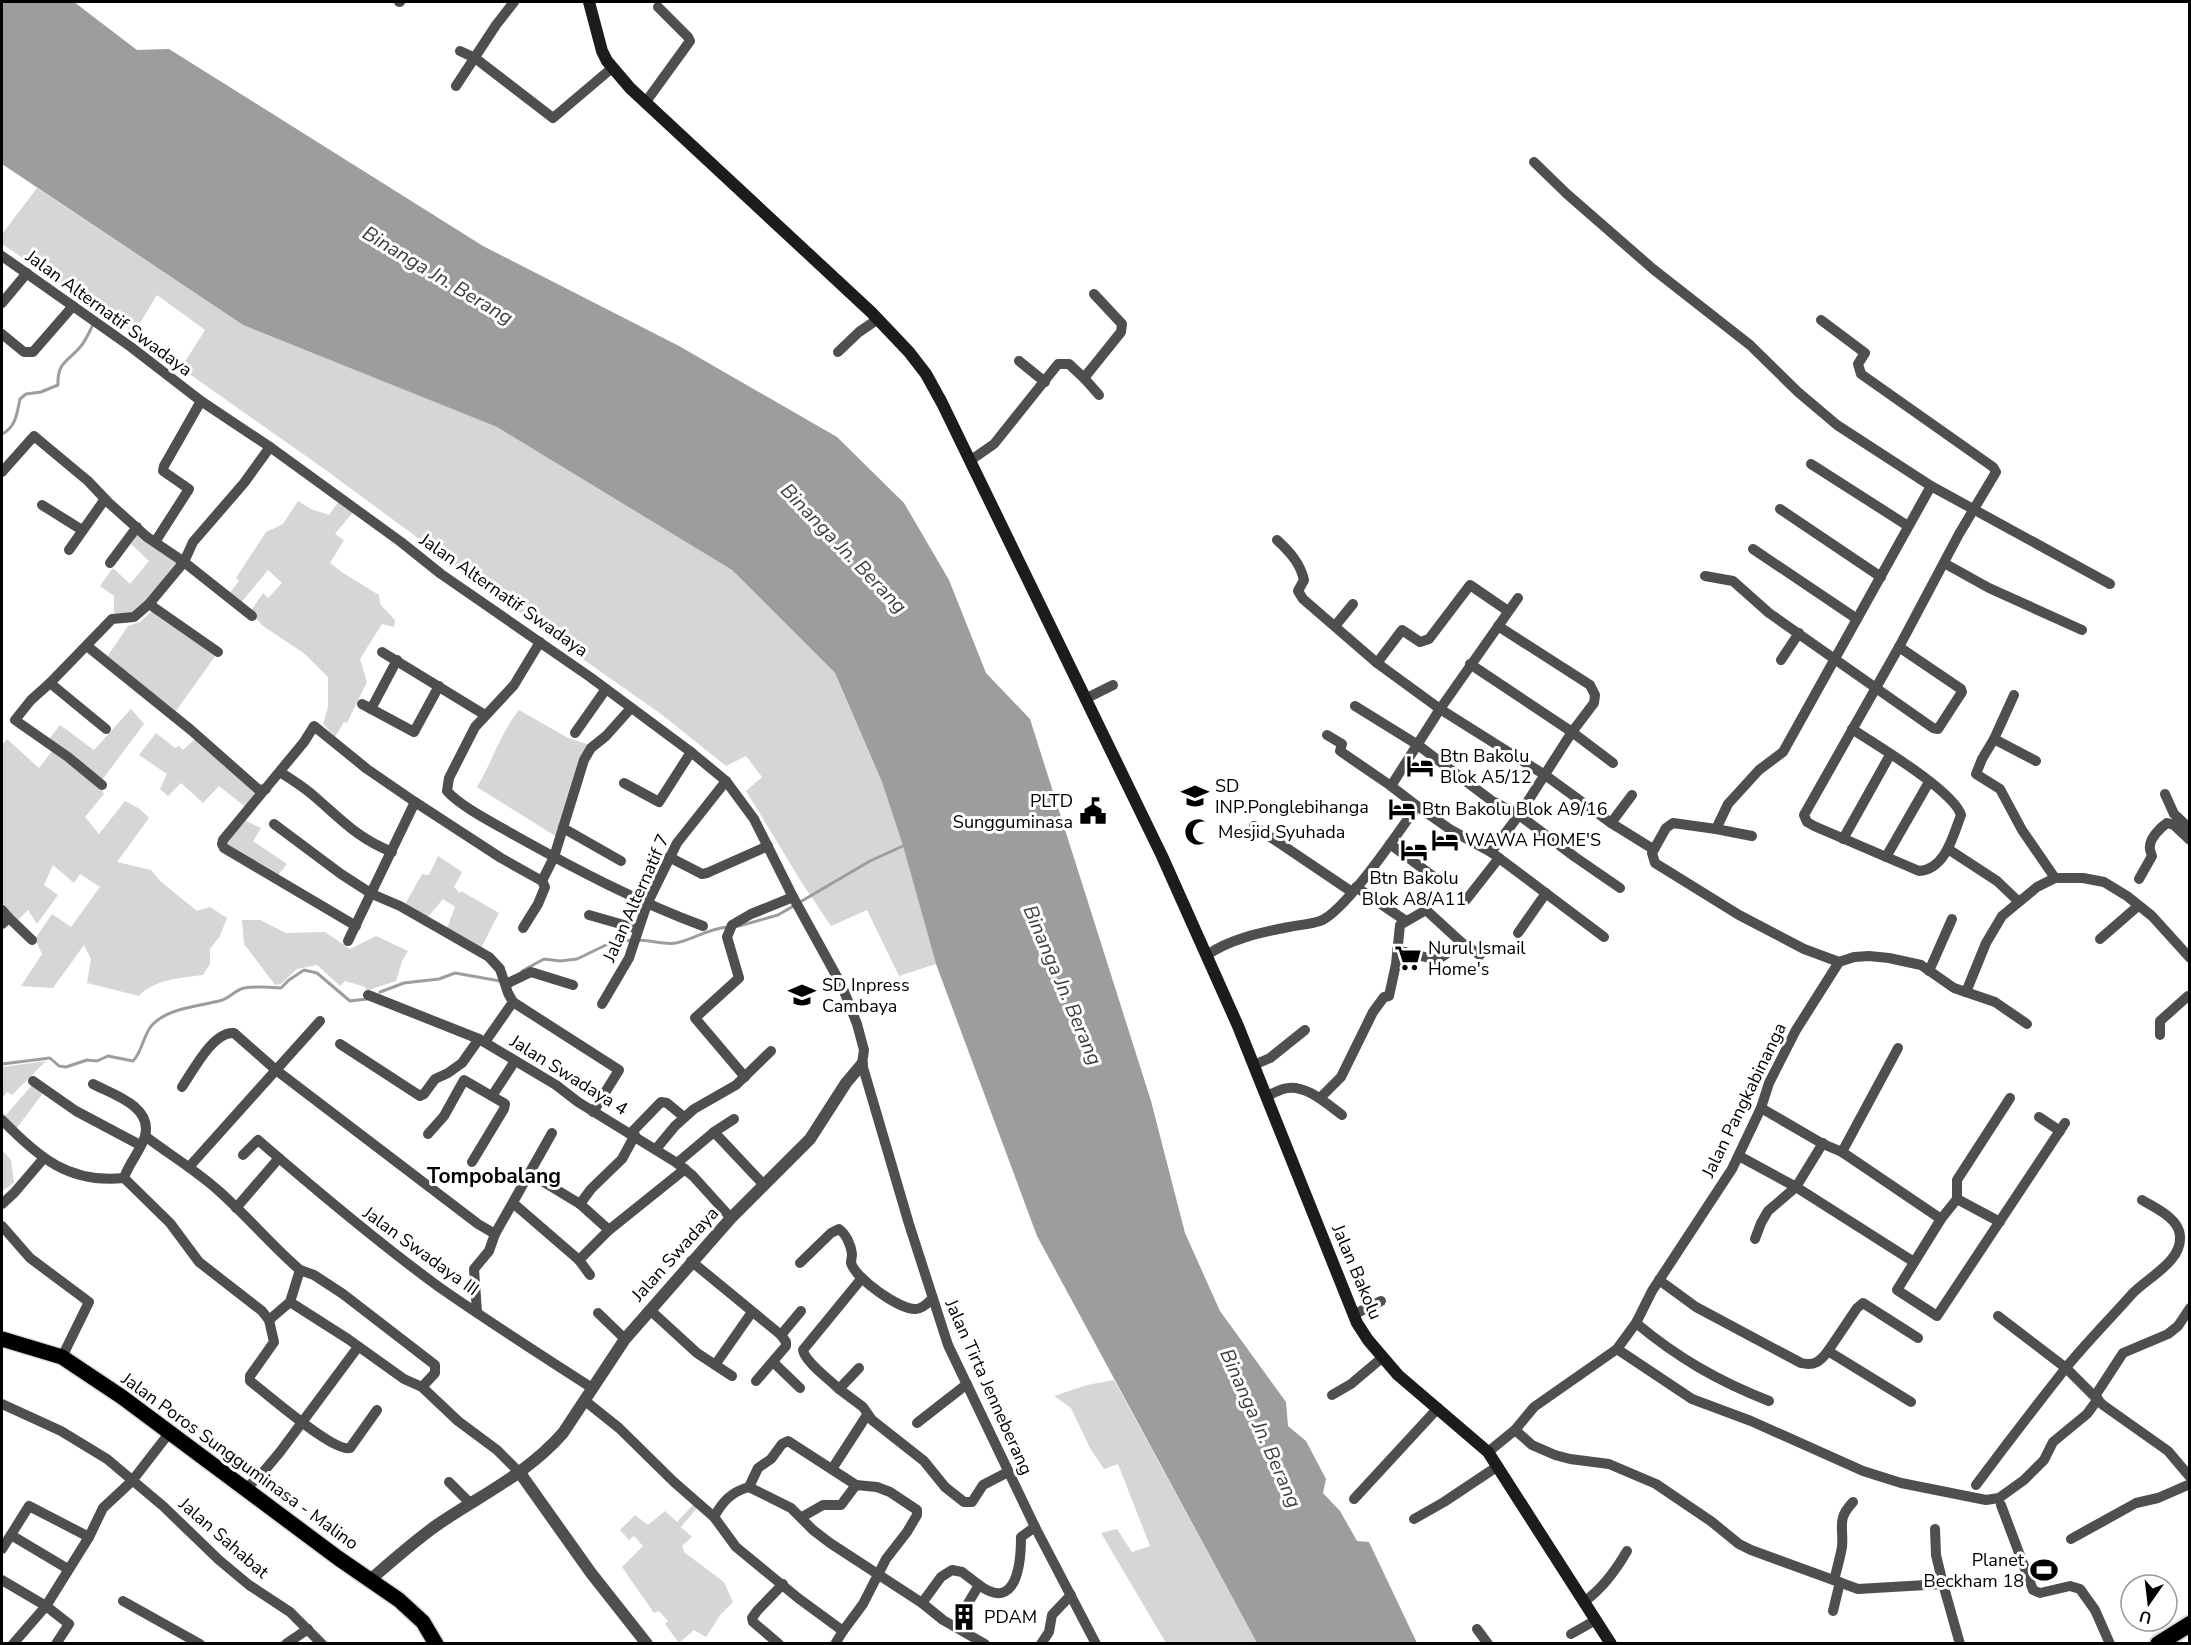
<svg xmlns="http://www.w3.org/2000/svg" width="2191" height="1645" font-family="'Nunito Sans',sans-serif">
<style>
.green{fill:#d6d6d6}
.water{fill:#9d9d9d}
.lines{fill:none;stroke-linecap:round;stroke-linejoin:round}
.stream{stroke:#9d9d9d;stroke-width:3}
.primary-casing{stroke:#dbdbdb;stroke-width:18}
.trunk-casing{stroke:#dbdbdb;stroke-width:20}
.minor{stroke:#4f4f4f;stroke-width:10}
.tertiary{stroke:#4f4f4f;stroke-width:12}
.secondary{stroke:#1c1c1c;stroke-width:12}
.primary{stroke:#000;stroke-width:15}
.trunk{stroke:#000;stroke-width:16}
.labels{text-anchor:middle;stroke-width:6;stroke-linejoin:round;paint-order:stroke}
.street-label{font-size:18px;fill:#000;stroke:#fff}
.poi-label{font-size:18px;fill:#000;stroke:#fff;text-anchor:start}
.water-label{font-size:20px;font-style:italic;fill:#3e3e3e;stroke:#fff}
.quarter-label{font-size:21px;font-weight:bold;fill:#000;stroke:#fff}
</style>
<rect width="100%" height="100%" fill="#fff"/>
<g class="green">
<path d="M37,188L243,325L497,427L732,570L835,673L882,782L903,846L936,964L899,976L867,910L831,926L802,883L746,791L762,777L746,756L726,766L661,714L587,662L320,466L181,368L205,330L157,295L134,333L2,244V234Z"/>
<path d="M298,501L311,509L329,515L339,501L354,511L335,534L344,540L330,563L343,573L379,595L380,604L395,620L394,627L382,624L360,659L367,682L347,723L344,722L335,737L323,724L328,707V677L305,654L263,626L250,612L263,593L268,598L282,583L268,570L240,604L229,594L239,581L236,578L266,532L283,524Z"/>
<path d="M139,531L180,563L135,615L114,613V596L100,586L113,568L130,584L149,561L131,544Z"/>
<path d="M152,611L216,655L176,711L107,657L128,626L140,622Z"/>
<path d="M131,709L144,724L99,784L104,794L85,817L99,834L125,801L140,809L149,818L117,862L151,870L160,881L197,911L210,907L227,918L220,936L210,949V964L203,975C182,978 154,979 139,996L87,983L91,959L84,945L53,988L21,986L42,954L35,939L52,914L71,927L100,887L80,874L74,883L53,865L44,885L58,895L37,924L28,910L18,920L2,904V745L7,739L39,768L56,746L50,738L60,725L94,750Z"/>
<path d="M519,710L568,738L590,745L557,837L477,787C492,762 501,732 519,710Z"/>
<path d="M156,733L175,748L179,746L183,750L196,738L263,795L248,809L219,786L203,803L181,783L168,796L160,789L167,774L139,755Z"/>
<path d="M246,821L261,828L253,841L287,864L274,880L220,846Z"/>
<path d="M438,856L462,872L454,887L460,893L461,891L499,913L481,948L447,928L455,907L443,899L427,918L404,906L422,874L429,875Z"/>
<path d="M242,920H260L286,933L325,932L350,949L376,936L408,951L402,961L396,981L366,991L365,987L345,981L340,986L317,965L297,969L281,984L275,985L244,944Z"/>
<path d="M46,1061L12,1095L7,1092L2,1098V1067Z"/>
<path d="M32,1085L43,1093L16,1129L2,1125V1112L6,1115Z"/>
<path d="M2,1150L11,1160L14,1183L2,1191Z"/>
<path d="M1114,1380L1257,1643H1166L1101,1533L1117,1529L1132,1552L1150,1546L1118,1464L1104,1469L1090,1448L1071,1408L1054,1396L1087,1385Z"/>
<path d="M693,1505L697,1508L681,1527L692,1537L682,1546L685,1553L724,1582L733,1602L721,1614L706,1637L694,1630L679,1643L665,1624L668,1621L659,1611L654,1613L622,1567L643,1546L634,1536L629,1540L620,1530L635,1515L648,1525L665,1511L677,1522Z"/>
</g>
<path class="water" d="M2,2H74L137,50L169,49L483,246L679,346L837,437L904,503L949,580L986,673L1030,719L1151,1101L1185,1233L1220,1311L1286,1402L1288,1426L1306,1441L1326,1479L1323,1493L1340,1511L1357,1541L1369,1542L1417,1643H1257L1037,1236L936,964L903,846L882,782L835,673L732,570L497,427L243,325L2,164Z"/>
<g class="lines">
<g class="stream">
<path d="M2,434C16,427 17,413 20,399L26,394L41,392L58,385C57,362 68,362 81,346C86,340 89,332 93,325"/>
<path d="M739,926L778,915L870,861L903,846"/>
<path d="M638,940C650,940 665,945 676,943C695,939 707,929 727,927"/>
<path d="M522,971L544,959L560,961L577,959L608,944L631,940"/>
<path d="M380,992L404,983L439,979L455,973L500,981"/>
<path d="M2,1064L50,1058L59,1066L66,1067L87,1060L97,1061L108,1056L133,1061C143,1051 143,1034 153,1024C169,1008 199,1006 219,1001C229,999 235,990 244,988C257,986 269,987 281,988L289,980L304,970L317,973L350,1001L367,999"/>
</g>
<defs>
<path id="primary" d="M2,1339L62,1357L122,1397L338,1558L399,1600L423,1622L436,1644"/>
<path id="trunk" d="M2158,1644L2190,1624"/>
</defs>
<use href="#primary" class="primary-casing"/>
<use href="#trunk" class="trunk-casing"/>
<g class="minor">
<path d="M399,2H400"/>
<path d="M460,51L475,58L553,118L612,68"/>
<path d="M456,86L496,25L514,2"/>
<path d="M645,103L690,41L688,37L658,7"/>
<path d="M1534,162L1567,194L1653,269L1750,345L1798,392L1837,425L1931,486L2110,584"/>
<path d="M2,256L131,347L201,401L270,447L401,542L441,574L590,677L691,752L726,781L754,819L793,897L842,986L857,1024L864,1050L862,1064L909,1224L948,1345L1035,1527L1096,1644"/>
<path d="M2,303L27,273"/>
<path d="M1821,320L1865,353L1858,364L1861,374L1993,467L1996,472L1959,534L1899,647L1804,815L1807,822L1814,826L1919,871C1945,870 1953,836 1961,815C1954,791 1875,744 1852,729"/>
<path d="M2,334L24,352H33L73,306"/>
<path d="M838,352L859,332L878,319"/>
<path d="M1019,361L1045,382"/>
<path d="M1084,378L1099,395"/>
<path d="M971,460L994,444L1058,364H1069L1084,378L1121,332L1122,324L1094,294"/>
<path d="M1811,464L1908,526"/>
<path d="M2,472L34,436L88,481L109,503L147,537L184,562L252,616"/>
<path d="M42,505L82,530"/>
<path d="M1780,509L1881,577"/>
<path d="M1277,540C1290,552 1300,563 1304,580L1298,591L1303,599L1377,663"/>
<path d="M155,542L189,489L163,471L164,466L201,401"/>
<path d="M1753,549L1857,619"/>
<path d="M69,550L105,499"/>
<path d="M110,563L137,527"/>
<path d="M1944,563L1989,588L2082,630"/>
<path d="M1705,576L1733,581L1769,613L1933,728L1938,729L1962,692L1961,689L1899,647"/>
<path d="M149,604L218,652"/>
<path d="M1508,611L1470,585L1429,639L1420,642L1402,630L1377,663L1440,709L1545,775L1611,823L1653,849"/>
<path d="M1335,626L1353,604"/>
<path d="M540,642L514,685L475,727L449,778L447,791C461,807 497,825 516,836C577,870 638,902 703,926"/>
<path d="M87,646L191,730L259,790L266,789"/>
<path d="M382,652L485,715"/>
<path d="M1781,660L1799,633"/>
<path d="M1470,664L1572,732L1613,763"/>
<path d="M50,683L106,729"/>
<path d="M2014,695L1994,739L2036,761"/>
<path d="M1085,699L1113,685"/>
<path d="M362,704L414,732L439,686"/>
<path d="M1355,706L1418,745L1492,801L1519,815L1575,857L1620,888"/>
<path d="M371,709L397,660"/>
<path d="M575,733L606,689"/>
<path d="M1327,735L1342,744L1340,751L1391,786"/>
<path d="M1994,739L1982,759L1976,774L2000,789L2022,830L2055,878"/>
<path d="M280,772C292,780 304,787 315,797C342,820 357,838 392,852"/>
<path d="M624,783L659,802L691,752"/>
<path d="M102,785L68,757L15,720L31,700L50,683L112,619L134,617L149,604L184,562L193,542L244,483L270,447"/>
<path d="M2165,794L2174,814L2190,829"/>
<path d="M1417,806L1451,830L1491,852L1519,815L1572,732L1594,703L1595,695L1590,685L1498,626"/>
<path d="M1611,823L1632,795"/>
<path d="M274,824L341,874L372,894L400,906L489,957L500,969L508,993L513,1002"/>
<path d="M1254,826L1352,892"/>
<path d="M563,828L621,861"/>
<path d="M1716,829L1752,836"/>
<path d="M1843,839L1890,755"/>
<path d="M1390,844L1438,880"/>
<path d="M1948,849L1997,881L2018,901"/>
<path d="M1491,852L1604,937"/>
<path d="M669,857L702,874L707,873L768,846"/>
<path d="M1886,857L1929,782"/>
<path d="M2139,879L2152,856C2151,853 2149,849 2150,846C2150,838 2161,827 2167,823L2174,825L2190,840"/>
<path d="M1356,887L1406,921"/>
<path d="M1466,900L1499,858"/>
<path d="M2,910L9,918L2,924"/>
<path d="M589,915L638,929"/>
<path d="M9,918L32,940"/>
<path d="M356,926L224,848L222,844L223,840L304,742L314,726L367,769L415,802L501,858L542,881L554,857L584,760L591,748L606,736L631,708"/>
<path d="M523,928L538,904L545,887L542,881"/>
<path d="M1518,933L1546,893"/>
<path d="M2100,939L2138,906"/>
<path d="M348,941L415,802"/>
<path d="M1397,950L1437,960L1462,943"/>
<path d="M1207,955C1230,939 1262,932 1289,927C1299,925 1311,924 1320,921C1345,912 1400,830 1417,806L1391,786L1440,709L1518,598"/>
<path d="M1839,962L1804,949L1739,915L1655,863L1652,853L1666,828L1673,823L1716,829L1728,804L1759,770L1783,752L1931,486"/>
<path d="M1929,971L1952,919"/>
<path d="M506,984L531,972L573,985"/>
<path d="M1966,992L1986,943L2002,916L2037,887L2055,878H2083L2104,882L2127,896L2152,916L2190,958"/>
<path d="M368,995L479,1039L556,1085L578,1102L677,1163L693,1176L731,1218"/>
<path d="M602,1004L629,958L647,904L677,843L726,781"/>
<path d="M2160,1035V1021L2188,996"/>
<path d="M485,1042L513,1002L619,1070L593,1112"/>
<path d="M340,1044L420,1096L424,1094L435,1079L448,1073L462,1063L479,1039"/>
<path d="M1254,1065L1270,1058L1305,1030"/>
<path d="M745,1077L695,1018L739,978L727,937L732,925L751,914L793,897"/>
<path d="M33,1081L76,1111L140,1145"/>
<path d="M93,1084C112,1094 153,1106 145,1136C142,1149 128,1164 124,1178L170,1223L199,1262L262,1311L269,1320L274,1342L250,1376V1381C267,1394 334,1453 350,1448L377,1410"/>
<path d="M182,1087C193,1071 213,1031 234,1033L276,1070L478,1224L495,1234"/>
<path d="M492,1096L515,1061"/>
<path d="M1266,1097C1271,1094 1277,1091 1283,1089C1304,1082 1327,1104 1342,1115"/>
<path d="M1320,1098L1341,1077L1373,1012L1384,997L1389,996L1396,964L1400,925L1426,910L1462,943L1480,955"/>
<path d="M1761,1108L1823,1144L1842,1152L1941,1219"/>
<path d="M2039,1117L2060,1131"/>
<path d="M2,1120C38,1157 69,1184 124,1178"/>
<path d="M714,1132L734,1119"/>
<path d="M631,1133L661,1102L667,1103L684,1117"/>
<path d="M428,1134L444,1116L464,1080L502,1102L505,1104L504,1109L472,1162"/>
<path d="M145,1136C170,1155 197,1171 220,1192C248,1217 272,1246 300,1270L290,1302L269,1320"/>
<path d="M656,1149L675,1126L694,1109L736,1085L771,1051"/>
<path d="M1842,1152L1898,1048"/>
<path d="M243,1155L258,1140C317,1191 376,1241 439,1287C489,1322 541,1355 592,1388"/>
<path d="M1739,1156L1796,1187L1914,1262"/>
<path d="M677,1163L714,1132L764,1185"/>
<path d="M189,1167L320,1021"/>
<path d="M529,1173L580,1204L591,1189L622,1159L635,1135"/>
<path d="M1957,1199V1180L2010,1098"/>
<path d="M513,1203L579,1260L609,1230L685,1169"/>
<path d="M2,1204L14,1193L44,1158"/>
<path d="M580,1204L609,1230"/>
<path d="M236,1208L279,1158"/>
<path d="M2000,1222L1957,1199L1941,1219L1897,1290L1937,1316L2065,1123"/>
<path d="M2,1226L30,1258L89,1302L62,1357"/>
<path d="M1755,1239L1761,1223L1768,1211L1796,1187L1823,1143"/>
<path d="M579,1260L590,1275"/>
<path d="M691,1261L781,1335L786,1342V1346L756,1381"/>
<path d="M800,1263L831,1233L839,1229C846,1234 851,1245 852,1254C852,1257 851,1260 851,1263C856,1279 900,1310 916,1309C921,1309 928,1303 932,1299"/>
<path d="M300,1270L314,1275L343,1294L435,1365V1373L422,1387"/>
<path d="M1659,1280L1696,1307L1801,1363C1814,1366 1820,1362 1828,1351L1911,1402"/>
<path d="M290,1302L348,1339L404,1379L422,1387L458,1421L497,1450L520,1473"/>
<path d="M650,1310L697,1353L732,1376"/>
<path d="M477,1312L474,1269L489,1251L495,1234L552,1133"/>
<path d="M598,1313L625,1339"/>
<path d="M1353,1315L1381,1301"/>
<path d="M1998,1316L2066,1368L2103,1405L2168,1451L2190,1477"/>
<path d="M1636,1323C1678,1358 1718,1381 1769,1401"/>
<path d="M781,1335L801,1311"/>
<path d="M1617,1349L1692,1399L1751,1421L1863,1471L1901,1483L1986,1500L1999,1498L2024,1480L2044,1460L2053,1442L2087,1414L2098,1399"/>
<path d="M1828,1351L1857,1308L1863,1303L1918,1338"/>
<path d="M773,1362L800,1388"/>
<path d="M715,1365L752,1312"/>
<path d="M859,1368L839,1389L863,1407L872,1420L924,1461L945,1487L964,1502H972L983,1485L1008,1472"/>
<path d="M839,1389C830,1380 805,1362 803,1350L862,1278"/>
<path d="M1332,1395L1351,1384L1383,1357"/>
<path d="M2095,1396L2123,1353L2168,1334L2178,1326L2190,1308"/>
<path d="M584,1400L619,1428L674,1482L714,1517L736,1547L798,1598L843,1631L863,1604L886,1559L907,1532L917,1515V1510L890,1492L877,1487L856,1485L841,1505H823L802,1517"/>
<path d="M2,1404L61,1431L107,1459L163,1506L219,1560L249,1585L290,1612L322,1644"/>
<path d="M917,1423L967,1384"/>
<path d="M1515,1430L1532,1445L1555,1455L1570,1459L1609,1464L1656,1484L1712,1522L1739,1544L1751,1550L1858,1589L1943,1584L1960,1644"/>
<path d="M1488,1452L1515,1430L1534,1407L1617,1349L1636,1323L1652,1291L1732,1169L1761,1108L1769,1083L1796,1030L1839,962L1854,957L1869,956L1889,958L1921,965L1954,988L1995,1002L2027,1024"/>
<path d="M832,1469L867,1415"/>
<path d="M449,1482L471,1504"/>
<path d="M1976,1485C2005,1446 2035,1407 2065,1369C2086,1343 2110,1319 2132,1294C2148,1277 2182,1262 2180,1236C2179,1218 2155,1208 2142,1200"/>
<path d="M749,1487L791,1508L813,1530L830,1543L922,1603L943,1620L985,1644"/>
<path d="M245,1489L259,1477L280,1452L358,1347"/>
<path d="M1354,1499L1438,1408"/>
<path d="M2001,1505L2033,1590L2040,1593L2070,1586L2080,1589L2095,1610L2110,1644"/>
<path d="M714,1517C723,1501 731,1492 749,1487L758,1468L771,1459L782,1444L788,1441L856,1485"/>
<path d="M1414,1519L1444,1502L1498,1466"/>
<path d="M1935,1529L1936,1555L1943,1584"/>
<path d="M11,1535L68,1569"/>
<path d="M89,1537L103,1508L132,1481L170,1432"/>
<path d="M2071,1539L2136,1503L2158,1498L2190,1484"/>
<path d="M2,1549L29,1506L89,1537L46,1606L2,1580"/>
<path d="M1834,1580C1837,1569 1840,1558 1842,1547C1844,1526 1836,1520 1853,1502"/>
<path d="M979,1585C1017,1613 1021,1562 1021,1537L1035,1527"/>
<path d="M123,1601L200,1644"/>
<path d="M1585,1601C1603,1588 1616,1570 1627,1551"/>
<path d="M922,1603L941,1577L952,1570L962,1572L979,1585L967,1605"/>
<path d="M1833,1611L1840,1582"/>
<path d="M1477,1629L1488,1644"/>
<path d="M1571,1634L1596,1620"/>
<path d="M13,1644L46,1606L69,1624L56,1644"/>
<path d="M286,1644L308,1629"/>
<path d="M779,1644L753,1622L752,1618L757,1611L783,1584"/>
<path d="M835,1644L843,1631"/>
<path d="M1041,1644L1049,1632L1052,1615L1071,1595"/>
</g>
<g class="tertiary">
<path d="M520,1473L591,1573L647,1644"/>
<path d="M370,1580C392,1561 413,1542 437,1525C481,1495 527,1474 563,1433L625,1339L731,1218L810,1139L846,1083L862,1064"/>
</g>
<path class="secondary" d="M589,2L602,51L607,61L630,88L871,312L909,352L926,374L942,403L1162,856L1238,1026L1357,1323L1368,1340L1398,1375L1488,1452L1611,1644"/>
<use href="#primary" class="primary"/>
<use href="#trunk" class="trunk"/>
</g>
<defs>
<symbol id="hotel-bare" viewBox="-9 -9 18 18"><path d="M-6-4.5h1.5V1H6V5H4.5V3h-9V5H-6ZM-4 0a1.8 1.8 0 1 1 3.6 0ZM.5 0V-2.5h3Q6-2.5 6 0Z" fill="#000" stroke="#fff" stroke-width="2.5" paint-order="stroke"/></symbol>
<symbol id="school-bare" viewBox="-9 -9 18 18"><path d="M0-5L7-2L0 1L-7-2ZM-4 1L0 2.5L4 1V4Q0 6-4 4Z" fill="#000" stroke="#fff" stroke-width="2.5" paint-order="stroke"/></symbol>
<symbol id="civic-bare" viewBox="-9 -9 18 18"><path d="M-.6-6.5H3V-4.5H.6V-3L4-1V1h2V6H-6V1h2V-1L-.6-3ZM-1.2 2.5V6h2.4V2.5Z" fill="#000" stroke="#fff" stroke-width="2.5" paint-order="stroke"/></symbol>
<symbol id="mosque-bare" viewBox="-9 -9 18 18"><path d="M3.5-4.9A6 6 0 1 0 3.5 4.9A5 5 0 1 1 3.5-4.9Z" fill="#000" stroke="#fff" stroke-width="2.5" paint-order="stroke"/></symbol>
<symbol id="supermarket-bare" viewBox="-9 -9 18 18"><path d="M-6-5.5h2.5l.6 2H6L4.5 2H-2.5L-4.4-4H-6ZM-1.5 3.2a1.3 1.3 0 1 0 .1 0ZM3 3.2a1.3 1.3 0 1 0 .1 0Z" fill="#000" stroke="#fff" stroke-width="2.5" paint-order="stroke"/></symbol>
<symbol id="stadium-bare" viewBox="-9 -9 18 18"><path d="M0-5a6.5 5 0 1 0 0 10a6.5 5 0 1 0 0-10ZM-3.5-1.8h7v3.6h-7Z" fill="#000" stroke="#fff" stroke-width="2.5" paint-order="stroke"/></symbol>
<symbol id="building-bare" viewBox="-9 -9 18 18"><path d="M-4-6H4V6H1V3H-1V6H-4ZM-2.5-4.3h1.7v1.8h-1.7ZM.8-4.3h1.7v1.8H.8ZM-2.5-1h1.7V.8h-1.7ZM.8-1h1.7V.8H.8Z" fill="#000" stroke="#fff" stroke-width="2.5" paint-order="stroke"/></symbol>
</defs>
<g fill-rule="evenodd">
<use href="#hotel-bare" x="1401" y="747" width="38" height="38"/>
<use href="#school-bare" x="1176" y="777" width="38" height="38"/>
<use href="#hotel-bare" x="1383" y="790" width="38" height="38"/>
<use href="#civic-bare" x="1074" y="792" width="38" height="38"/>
<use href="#mosque-bare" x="1179" y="813" width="38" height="38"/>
<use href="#hotel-bare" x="1426" y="821" width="38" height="38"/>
<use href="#hotel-bare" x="1395" y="831" width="38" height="38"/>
<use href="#supermarket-bare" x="1389" y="939" width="38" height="38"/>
<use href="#school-bare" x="783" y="976" width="38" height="38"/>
<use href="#stadium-bare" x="2025" y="1551" width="38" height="38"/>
<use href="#building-bare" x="945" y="1598" width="38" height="38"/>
</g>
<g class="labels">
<g class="street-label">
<text transform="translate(109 313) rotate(36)" y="6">Jalan Alternatif Swadaya</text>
<text transform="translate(504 595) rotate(35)" y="6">Jalan Alternatif Swadaya</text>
<text transform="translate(636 898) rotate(-66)" y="6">Jalan Alternatif 7</text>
<text transform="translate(569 1075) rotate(32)" y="6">Jalan Swadaya 4</text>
<text transform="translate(1744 1100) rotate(-64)" y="6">Jalan Pangkabinanga</text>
<text transform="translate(421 1251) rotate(36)" y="6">Jalan Swadaya III</text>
<text transform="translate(675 1254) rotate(-48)" y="6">Jalan Swadaya</text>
<text transform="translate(1357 1272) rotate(67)" y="6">Jalan Bakolu</text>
<text transform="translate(989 1387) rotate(66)" y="6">Jalan Tirta Jenneberang</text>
<text transform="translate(240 1461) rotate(36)" y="6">Jalan Poros Sungguminasa - Malino</text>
<text transform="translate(224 1538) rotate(41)" y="6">Jalan Sahabat</text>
</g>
<g class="poi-label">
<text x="1440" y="762">Btn Bakolu<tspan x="1440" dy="21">Blok A5/12</tspan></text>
<text x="1215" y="792">SD<tspan x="1215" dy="21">INP.Ponglebihanga</tspan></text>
<text x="1073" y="807" text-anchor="end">PLTD<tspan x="1073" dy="21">Sungguminasa</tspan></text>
<text x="1422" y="815">Btn Bakolu Blok A9/16</text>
<text x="1218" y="838">Mesjid Syuhada</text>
<text x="1465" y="846">WAWA HOME'S</text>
<text x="1414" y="884" text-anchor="middle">Btn Bakolu<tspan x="1414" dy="21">Blok A8/A11</tspan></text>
<text x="1428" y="954">Nurul Ismail<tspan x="1428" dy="21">Home's</tspan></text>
<text x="822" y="991">SD Inpress<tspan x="822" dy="21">Cambaya</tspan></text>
<text x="2024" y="1566" text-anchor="end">Planet<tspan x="2024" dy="21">Beckham 18</tspan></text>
<text x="984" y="1623">PDAM</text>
</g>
<g class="water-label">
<text transform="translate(438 275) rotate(31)" y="7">Binanga Jn. Berang</text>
<text transform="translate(844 548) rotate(46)" y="7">Binanga Jn. Berang</text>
<text transform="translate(1063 985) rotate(67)" y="7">Binanga Jn. Berang</text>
<text transform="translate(1261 1428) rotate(66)" y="7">Binanga Jn. Berang</text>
</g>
<g class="quarter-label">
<text x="494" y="1183">Tompobalang</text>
</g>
</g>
<rect width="2191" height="1645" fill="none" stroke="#000000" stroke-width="6"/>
<g transform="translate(2149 1603) rotate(194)"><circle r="28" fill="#ffffff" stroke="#999999" stroke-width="1.5"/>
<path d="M0-4.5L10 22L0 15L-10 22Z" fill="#000000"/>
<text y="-9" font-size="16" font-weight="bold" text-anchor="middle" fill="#000000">U</text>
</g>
</svg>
